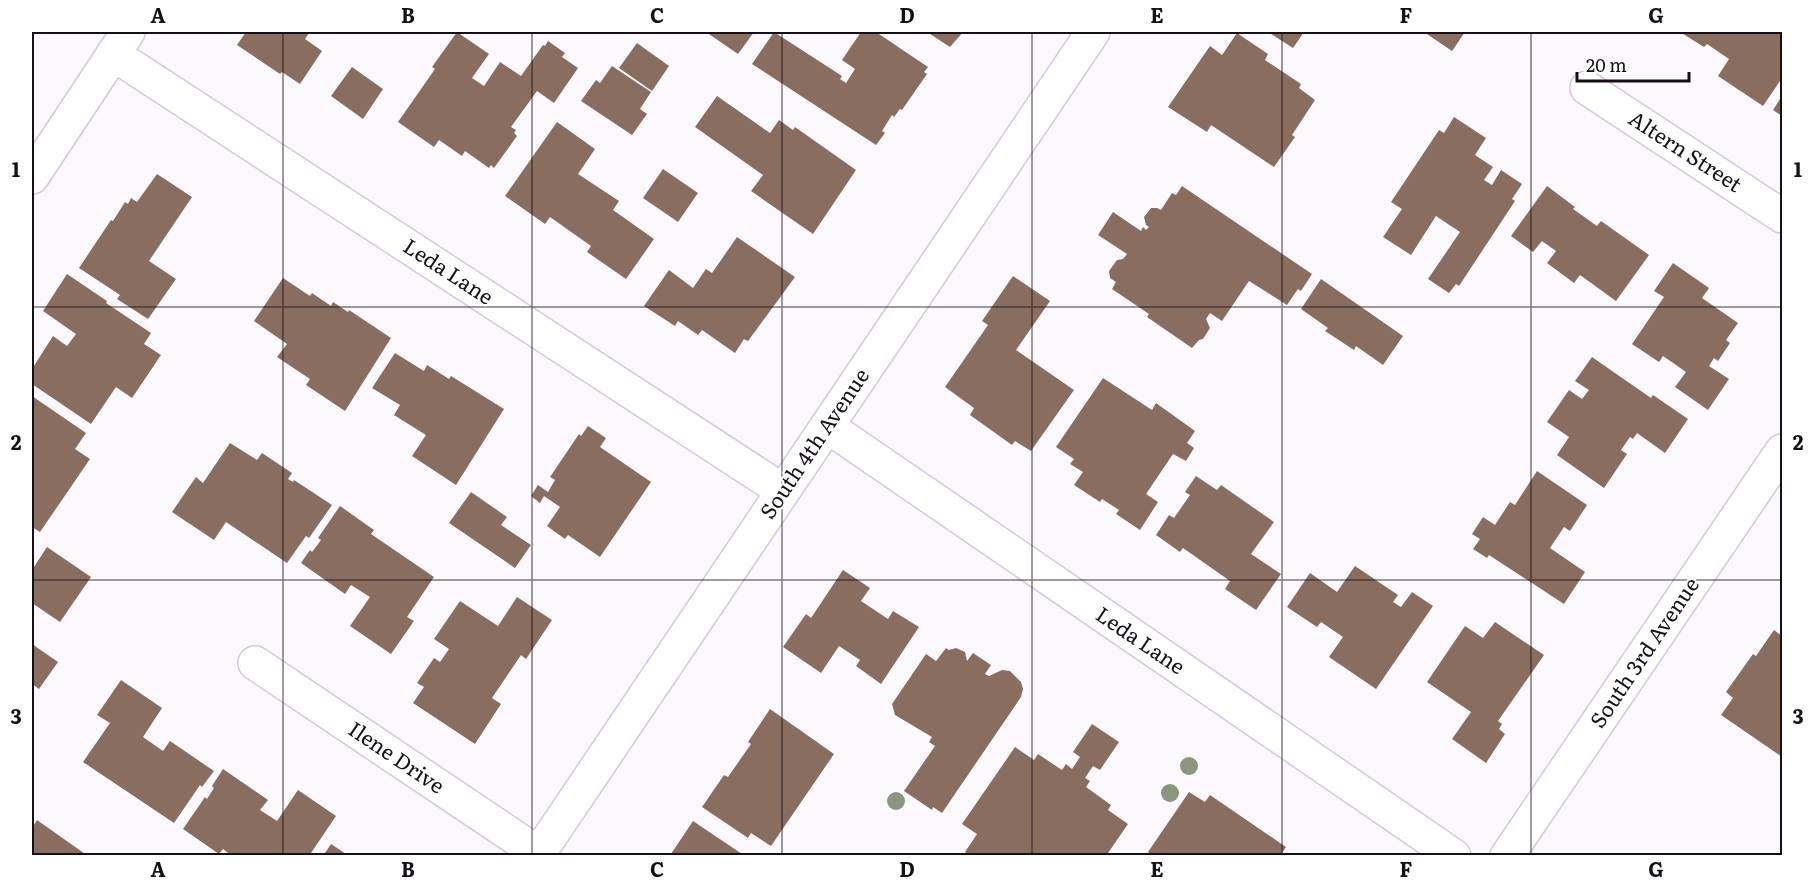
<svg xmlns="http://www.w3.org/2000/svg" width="1814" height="887" font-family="Literata,serif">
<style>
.building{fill:#896e60}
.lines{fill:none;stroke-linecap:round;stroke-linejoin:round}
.minor-casing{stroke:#d6c6df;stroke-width:36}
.minor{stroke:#fff;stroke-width:33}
.tree{fill:#8d957f}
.grid{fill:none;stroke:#150f18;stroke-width:1.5;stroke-opacity:0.55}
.labels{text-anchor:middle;stroke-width:4.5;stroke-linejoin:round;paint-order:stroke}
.street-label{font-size:21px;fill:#150f18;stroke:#fff}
.neatline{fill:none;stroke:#150f18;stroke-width:2}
.grid-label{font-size:20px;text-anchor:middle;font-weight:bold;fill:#150f18}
</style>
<rect width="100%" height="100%" fill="#fcf9fe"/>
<g class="building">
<path d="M246,32H310L305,39L322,51L300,84L282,72L280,74L237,45Z"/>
<path d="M457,32L489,54L472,78L484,86L500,62L521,76L543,45L545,46L548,41L565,53L562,57L578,68L554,103L537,91L511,127L516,130L514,133L517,136L494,168L491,165L489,168L465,151L462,156L439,140L434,147L398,122L435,69L432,67Z"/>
<path d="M706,32H754L738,54Z"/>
<path d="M774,32L842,76L840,79L846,83L855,69L842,60L861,32H876L928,67L924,72L927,74L902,110L900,109L894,117L892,115L882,131L885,133L876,145L752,64Z"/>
<path d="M927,32H963L950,47Z"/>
<path d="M1268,32H1304L1293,48Z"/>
<path d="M1424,32H1465L1452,51Z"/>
<path d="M1680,32H1782V78L1763,106L1718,76L1729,59L1707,44L1704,47Z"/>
<path d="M1237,33L1268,54L1265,60L1301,84L1299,88L1315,100L1292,135L1295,137L1274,167L1211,125L1207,132L1168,107L1210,46L1222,55Z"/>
<path d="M637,43L669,66L652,91L619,68Z"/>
<path d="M612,66L651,92L640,109L647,114L632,135L581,101L596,80L600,83Z"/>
<path d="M352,67L383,89L363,119L331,96Z"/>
<path d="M717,96L770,133L779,120L793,130L795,127L856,170L813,234L751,191L763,175L695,127Z"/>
<path d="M1782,96V116L1773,110Z"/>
<path d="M1454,117L1486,138L1475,155L1493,167L1484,180L1492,185L1501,170L1522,184L1512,199L1515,201L1459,286L1456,284L1449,293L1428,279L1460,232L1436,216L1411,255L1383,237L1402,209L1391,202L1439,130L1444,133Z"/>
<path d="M557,122L595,149L578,174L619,201L613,210L654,239L626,279L587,252L591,246L550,217L545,224L505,196Z"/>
<path d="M663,169L698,193L678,222L643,198Z"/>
<path d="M157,174L192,197L149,261L176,279L148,319L117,299L120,295L79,268L111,220L113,221L125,202L128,204L131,198L137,202Z"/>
<path d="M1182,186L1312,274L1301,291L1298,289L1287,305L1249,281L1222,321L1210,313L1206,319L1210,328L1203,339L1199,340L1192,348L1147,317L1149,314L1112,289L1116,282L1110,278L1109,271L1117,260L1123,259L1127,254L1098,235L1113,212L1141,231L1143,227L1146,230L1149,227L1146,225L1144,217L1151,208H1157L1161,210L1172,193L1176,195Z"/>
<path d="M1547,186L1575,207L1573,209L1597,226L1601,221L1649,255L1616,301L1580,275L1574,283L1547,263L1556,251L1542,241L1533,252L1511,236Z"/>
<path d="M737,237L795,277L748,341L744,339L735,353L702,330L698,335L678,321L675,326L644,306L669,270L693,288L706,269L712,273Z"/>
<path d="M1673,263L1709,288L1702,298L1738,323L1726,340L1730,343L1718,361L1714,358L1709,366L1729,379L1708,410L1675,387L1686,372L1663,356L1659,362L1632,344L1664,297L1654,291Z"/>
<path d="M67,274L107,301L106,303L151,333L144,344L161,355L132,398L116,387L91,424L32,384V369L53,336L67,346L76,334L43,311Z"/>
<path d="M1013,276L1050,301L1016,350L1074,390L1031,451L1015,441L1012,445L970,415L974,408L945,387L988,325L982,321Z"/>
<path d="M283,278L310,296L312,293L331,306L333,302L348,312L349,310L391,338L345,411L306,385L310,379L277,357L287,344L254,321Z"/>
<path d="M1321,279L1403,336L1383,365L1356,346L1354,350L1325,331L1328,328L1301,309Z"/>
<path d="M395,353L424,371L427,365L449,379L451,376L504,409L456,485L412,456L426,435L394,415L400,405L372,388Z"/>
<path d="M1592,357L1651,398L1653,395L1688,419L1665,453L1637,433L1633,439L1630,437L1621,450L1627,454L1604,488L1557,455L1569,437L1547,422L1569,390L1582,399L1589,390L1575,381Z"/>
<path d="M1103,378L1152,410L1156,403L1195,431L1187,443L1194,448L1186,461L1173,454L1146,494L1158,502L1140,530L1116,514L1119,510L1102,499L1100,502L1074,485L1083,472L1070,464L1074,459L1056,447Z"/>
<path d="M32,396L86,433L75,449L90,459L40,532L32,527Z"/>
<path d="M588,426L606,438L600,447L651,482L600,557L568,535L565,539L547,526L560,507L544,496L540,503L531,496L538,485L548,492L555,480L550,477L579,434L581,436Z"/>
<path d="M230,443L257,460L262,453L292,473L288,479L293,482L294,480L332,505L309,538L306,536L287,563L226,522L214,540L172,512L196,477L203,483Z"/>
<path d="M1537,471L1587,505L1570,531L1564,527L1550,548L1585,572L1564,604L1489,555L1487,558L1473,549L1480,539L1472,534L1483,517L1495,525L1510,502L1515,505Z"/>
<path d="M1196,476L1217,490L1221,485L1274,522L1251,554L1281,574L1256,610L1225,589L1230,581L1183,548L1180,552L1156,535L1169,515L1174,518L1190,495L1185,492Z"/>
<path d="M471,492L507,517L501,525L531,545L515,568L449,523Z"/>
<path d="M340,506L374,530L371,534L434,577L407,617L414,621L391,654L350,626L370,597L351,585L345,594L301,563L310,550L312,552L321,540L318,538Z"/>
<path d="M47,547L91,577L60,622L32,603V570Z"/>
<path d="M1355,566L1398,595L1393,602L1401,607L1412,592L1433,606L1376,689L1329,657L1343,637L1321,622L1317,627L1287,607L1310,573L1337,592Z"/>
<path d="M843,570L870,588L861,601L888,619L893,611L919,627L881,684L856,666L860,660L839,646L821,673L783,647L806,614L811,618Z"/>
<path d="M517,597L552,620L526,659L521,655L492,698L501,704L475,744L413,703L424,687L417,683L434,658L440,662L449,649L434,639L460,601L498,626Z"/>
<path d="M1495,622L1544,655L1498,721L1502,724L1499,729L1505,734L1486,763L1452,739L1471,712L1427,682L1465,626L1483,638Z"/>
<path d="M1774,630L1782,636V757L1721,715L1733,698L1726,692L1753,654L1756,656Z"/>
<path d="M32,644L58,662L39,689L32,684Z"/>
<path d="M946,648L949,650L956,648L965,652L967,661L973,653L991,665L985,674L989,676L1002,670L1010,671L1021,682L1023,689L1021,697L942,813L933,807L932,810L904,791L935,746L929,742L932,737L895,715L892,704L926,654L936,661Z"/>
<path d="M121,680L162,708L143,737L163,751L170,741L214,771L202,787L200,785L174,823L83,762L110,723L97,715Z"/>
<path d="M770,709L834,754L771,846L751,833L748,838L702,807L724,775L728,777L751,744L748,742Z"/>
<path d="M1092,724L1119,742L1100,770L1093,766L1085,778L1090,781L1086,787L1111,805L1108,810L1128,824L1106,856H969L965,852L977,834L962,824L1015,747L1034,760L1038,754L1062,770L1066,764L1072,769L1080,757L1073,752Z"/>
<path d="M223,769L268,800L260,810L277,821L298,790L336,816L309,856H232L223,849L219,854L183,829L205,797L207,799L214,788L212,786Z"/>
<path d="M1189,792L1205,802L1210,795L1286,847L1280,856H1153L1148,852Z"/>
<path d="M37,820L88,856H32V828Z"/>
<path d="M693,821L745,856H674L671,854Z"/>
<path d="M331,844L349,856H323Z"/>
</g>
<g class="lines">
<defs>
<g id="minor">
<path d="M113,54L783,491"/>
<path d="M1587,88L1782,216"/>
<path d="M32,177L128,32"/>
<path d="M827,426L1454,856"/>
<path d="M255,663L538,853"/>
<path d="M537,856L1093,32"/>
<path d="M1507,856L1782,451"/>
</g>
</defs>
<use href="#minor" class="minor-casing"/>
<use href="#minor" class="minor"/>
</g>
<g class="tree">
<circle cx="1189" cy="766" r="9"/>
<circle cx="1170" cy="793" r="9"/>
<circle cx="896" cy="801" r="9"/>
</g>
<path class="grid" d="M283,32V856M532,32V856M782,32V856M1032,32V856M1282,32V856M1531,32V856M32,307H1782M32,580H1782"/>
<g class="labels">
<g class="street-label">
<text transform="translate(1685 152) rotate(33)" y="7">Altern Street</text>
<text transform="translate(448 272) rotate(33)" y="7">Leda Lane</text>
<text transform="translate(815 444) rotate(-56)" y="7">South 4th Avenue</text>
<text transform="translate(1140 641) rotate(34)" y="7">Leda Lane</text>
<text transform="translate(1645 653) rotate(-56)" y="7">South 3rd Avenue</text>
<text transform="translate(396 758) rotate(34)" y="7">Ilene Drive</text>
</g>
</g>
<rect width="1814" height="887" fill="none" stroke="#ffffff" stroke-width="66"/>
<path d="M1577 72v9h112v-9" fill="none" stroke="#150f18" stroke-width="3"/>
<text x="1586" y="72" font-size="18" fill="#150f18" stroke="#ffffff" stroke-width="4.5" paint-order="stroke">20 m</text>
<rect x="33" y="33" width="1748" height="821" class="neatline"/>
<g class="grid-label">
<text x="158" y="23">A</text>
<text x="408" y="23">B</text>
<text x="657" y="23">C</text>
<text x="907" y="23">D</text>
<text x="1157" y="23">E</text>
<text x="1406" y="23">F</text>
<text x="1656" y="23">G</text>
<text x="16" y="177">1</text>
<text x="1798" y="177">1</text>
<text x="16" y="450">2</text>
<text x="1798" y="450">2</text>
<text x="16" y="724">3</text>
<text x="1798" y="724">3</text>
<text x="158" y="877">A</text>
<text x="408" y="877">B</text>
<text x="657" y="877">C</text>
<text x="907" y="877">D</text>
<text x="1157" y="877">E</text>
<text x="1406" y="877">F</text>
<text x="1656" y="877">G</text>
</g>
</svg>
